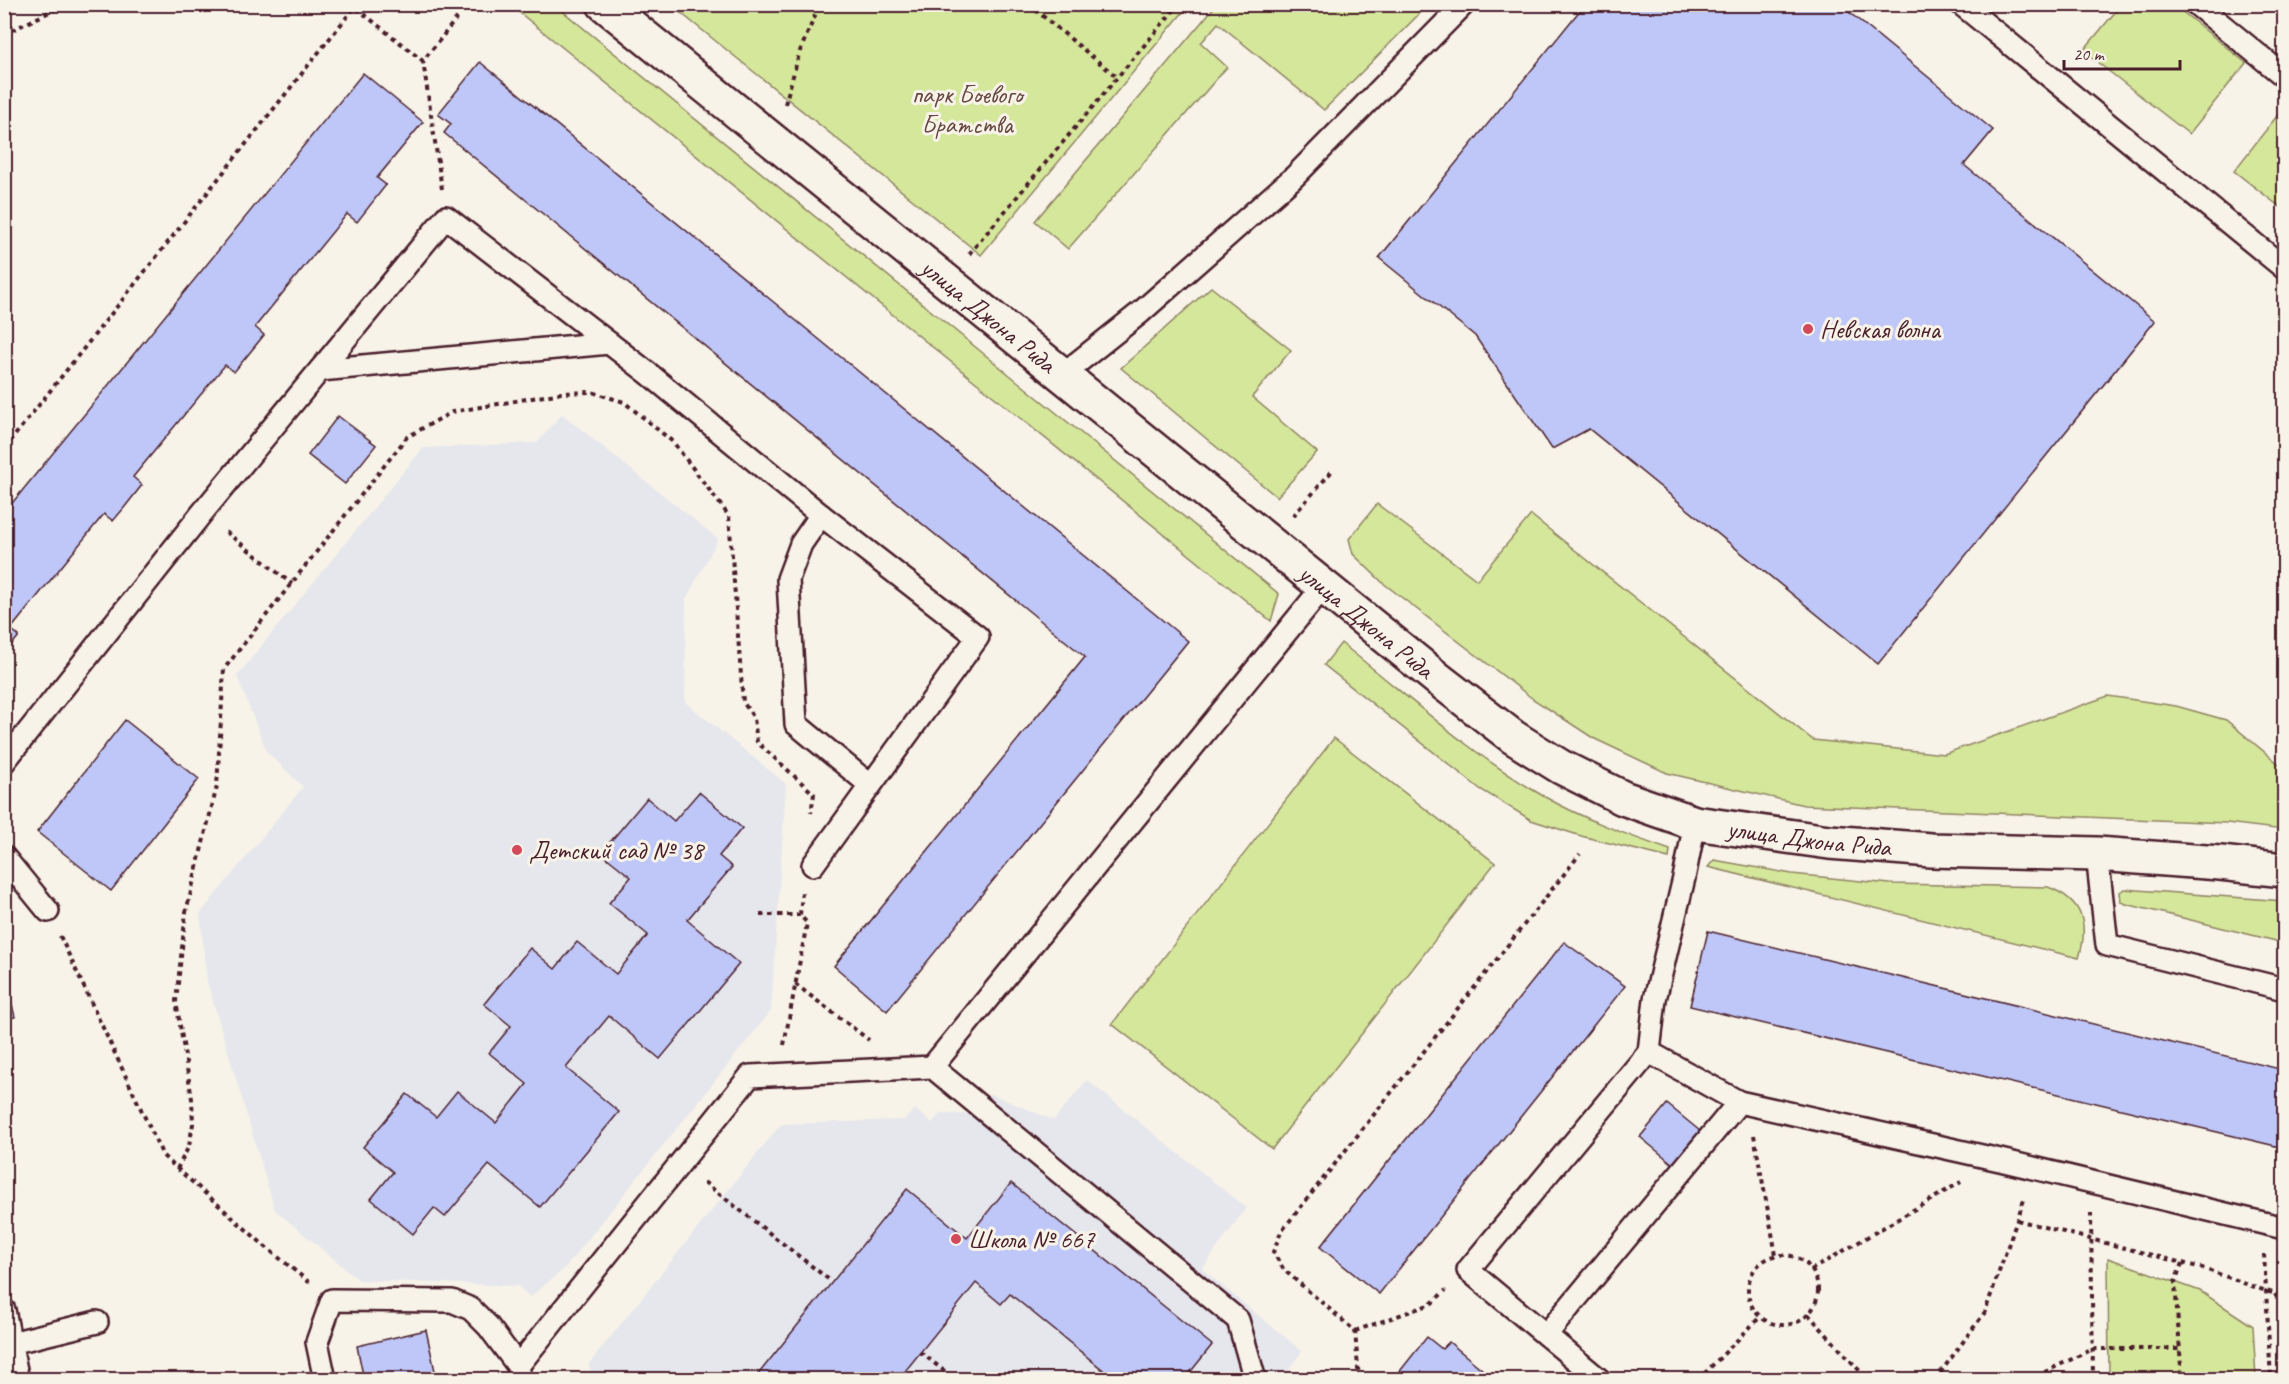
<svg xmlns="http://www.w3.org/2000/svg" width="2289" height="1384" font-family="Caveat,sans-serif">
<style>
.built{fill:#e6e6ed}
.green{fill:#d5e79b;stroke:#908363;stroke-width:1.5}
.building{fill:#bfc7f8;stroke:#4a1f2b;stroke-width:1.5}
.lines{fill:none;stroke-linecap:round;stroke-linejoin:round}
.service-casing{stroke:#4a1f2b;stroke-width:26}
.minor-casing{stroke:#4a1f2b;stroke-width:38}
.path{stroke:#4a1f2b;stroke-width:4;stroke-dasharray:4.5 4.5;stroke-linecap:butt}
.service{stroke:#f7f3e8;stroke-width:21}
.minor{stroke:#f7f3e8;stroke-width:33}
.poi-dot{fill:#d1495b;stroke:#f7f3e8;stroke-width:2}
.labels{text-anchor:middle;stroke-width:6;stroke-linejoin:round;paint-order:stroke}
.park-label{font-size:26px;fill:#664741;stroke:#f7f3e8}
.street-label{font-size:26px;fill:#4a1f2b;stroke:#f7f3e8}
.poi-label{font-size:26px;fill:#4a1f2b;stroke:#f7f3e8;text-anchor:start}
</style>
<rect width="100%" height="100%" fill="#f7f3e8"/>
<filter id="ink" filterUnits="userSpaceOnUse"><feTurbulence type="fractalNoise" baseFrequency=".0167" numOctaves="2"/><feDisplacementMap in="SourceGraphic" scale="12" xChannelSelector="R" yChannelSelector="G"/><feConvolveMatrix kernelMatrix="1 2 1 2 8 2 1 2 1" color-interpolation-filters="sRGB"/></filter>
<g filter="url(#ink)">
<g class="built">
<path d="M562,414L718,539L686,599L685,702L786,784L771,1011L564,1269L530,1297L518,1286L359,1280L275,1210L207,981L200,914L303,787L267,752L237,676L423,448L537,443Z"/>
<path d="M1087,1080L1246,1208L1202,1269L1302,1351L1282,1380H592L589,1364L781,1124L904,1120L915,1109L932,1123L940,1114H973L990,1094L1054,1120Z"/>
</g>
<g class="green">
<path d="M510,5H555L1279,594L1271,621Z"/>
<path d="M671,5H1189L981,255Z"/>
<path d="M1216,5H1428L1324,110L1218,23L1201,43L1227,67L1068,249L1035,221Z"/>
<path d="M2121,5H2174L2246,63L2189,134L2083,51Z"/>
<path d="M2284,107V210L2234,171Z"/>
<path d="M1211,287L1291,350L1252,397L1317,452L1277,497L1121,368Z"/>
<path d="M1377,504L1477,580L1531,515L1813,740L1944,754L2108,696L2176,706L2226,720L2279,764L2284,765V830L2227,823L1804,805L1667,773L1593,738L1533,699L1383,583L1353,554L1349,539Z"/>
<path d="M1341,643C1407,695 1471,755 1545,797C1584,819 1627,835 1670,850L1669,858L1581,836L1531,820L1480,789L1324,665Z"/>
<path d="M1334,738L1495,863L1272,1149L1112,1024Z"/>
<path d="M1714,860L1792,874L1890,884L2048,887C2083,900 2089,924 2079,958L1708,867Z"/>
<path d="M2124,889L2284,901V943L2126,904L2121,902L2120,892Z"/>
<path d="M2108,1258L2200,1291L2253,1326L2256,1379H2109Z"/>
</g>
<g class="building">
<path d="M1585,4H1839L1993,130L1964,165L2155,321L1878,664L1589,429L1552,449L1475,336L1379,258Z"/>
<path d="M480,62L1188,641L887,1011L834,966L1085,657L444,133L451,124L438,114Z"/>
<path d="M363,73L423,122L377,178L386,185L357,222L347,214L255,327L264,335L234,372L225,365L133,477L142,485L124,508L113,521L104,514L11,629L19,636L4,654V513Z"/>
<path d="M338,416L376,445L345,484L308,455Z"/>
<path d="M125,720L199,779L111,891L37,832Z"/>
<path d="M699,792L742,828L719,856L732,867L687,920L739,964L660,1059L609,1016L566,1068L619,1112L540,1207L489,1165L445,1217L434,1208L413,1234L371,1199L393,1172L363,1147L407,1094L436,1117L457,1091L496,1123L527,1084L489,1053L511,1026L484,1004L530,948L555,969L577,942L616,974L648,935L609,903L631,877L601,853L647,798L674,821Z"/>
<path d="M1708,931L2284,1070V1148L1690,1006Z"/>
<path d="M1564,942L1625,986L1379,1294L1320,1247Z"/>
<path d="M4,971L15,1017L4,1019Z"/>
<path d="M1667,1104L1700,1131L1673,1164L1640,1137Z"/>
<path d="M1011,1183L1212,1345L1184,1380H1096L1103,1370L1010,1294L1001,1304L976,1283L898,1380H759L756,1377L907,1189L967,1238Z"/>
<path d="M426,1330L437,1380H364L357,1346Z"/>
<path d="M1427,1337L1442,1349L1449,1342L1495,1380H1393Z"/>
</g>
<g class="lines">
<defs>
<g id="service">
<path d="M1961,4L2284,268"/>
<path d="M2196,4L2284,76"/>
<path d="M320,370L609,343"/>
<path d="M1062,375L1141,312L1294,177L1464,4"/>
<path d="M821,515L801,544L788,579L796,724L870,785"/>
<path d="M4,762L202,513L446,217L648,373L821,515L978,637L813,865"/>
<path d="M1695,823L1684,878L1655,999L1649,1052L1739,1102L2000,1160L2284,1228"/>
<path d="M2097,854L2107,945L2284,989"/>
<path d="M4,857L48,911"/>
<path d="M932,1067L1238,1320L1255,1380"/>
<path d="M4,1310L18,1380"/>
<path d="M1546,1335L1739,1102"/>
<path d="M11,1343L97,1322"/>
<path d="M518,1366L750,1076L932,1067L1323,587"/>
<path d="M325,1380L317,1342L332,1300L452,1301L471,1309L488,1326L518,1366L520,1380"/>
<path d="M1600,1380L1468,1270L1649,1052"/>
</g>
<g id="minor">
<path id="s1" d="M604,4L1438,679L1513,737L1561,767L1623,798L1695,823L1829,842L1931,850L2097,854L2220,863L2284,870"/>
</g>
</defs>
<use href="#service" class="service-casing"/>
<use href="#minor" class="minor-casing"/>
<g class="path">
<path d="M349,4L355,7L423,61"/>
<path d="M1028,4L1117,77"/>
<path d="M4,34L66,4"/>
<path d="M785,104L800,51L820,4"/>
<path d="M442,189L423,61L468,4"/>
<path d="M969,254L1179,4"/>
<path d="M4,449L357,4"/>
<path d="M1293,516L1332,471"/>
<path d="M226,532L292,584"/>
<path d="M760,915H800"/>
<path d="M60,936L163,1156L267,1248L310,1283"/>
<path d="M795,984L869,1040"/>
<path d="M784,1045L807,923L800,915L802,892"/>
<path d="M1754,1135L1776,1255"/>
<path d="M177,1169L189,1146L193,1124L192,1099L176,1001L186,912L217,786L224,669L407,437L452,412L561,393L592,392L624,402L673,442L729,516L743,702L754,718L757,742L814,794L811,813"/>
<path d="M704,1182L832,1282"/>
<path d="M2091,1213L2093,1380"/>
<path d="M2017,1220L2202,1268L2266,1291L2284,1296"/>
<path d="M2264,1254L2271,1380"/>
<circle cx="1783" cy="1290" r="35"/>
<path d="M2182,1263L2175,1282L2182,1380"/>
<path d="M1811,1270L1961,1182"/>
<path d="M2275,1294L2284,1310"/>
<path d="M1808,1314L1868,1380"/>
<path d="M1355,1331L1431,1304L1446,1290"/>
<path d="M920,1352L956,1380"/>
<path d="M1359,1380L1355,1331L1284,1270L1273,1252L1281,1232L1580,854"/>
<path d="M1698,1380L1760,1317"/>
<path d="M1935,1380L1985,1312L2025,1197"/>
<path d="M2028,1380L2093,1349H2180"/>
</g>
<use href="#service" class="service"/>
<use href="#minor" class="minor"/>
</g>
</g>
<g class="poi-dot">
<circle cx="1808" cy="329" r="6"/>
<circle cx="517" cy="850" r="6"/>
<circle cx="956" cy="1239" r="6"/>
</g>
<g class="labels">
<g class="park-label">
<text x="967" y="103">парк Боевого<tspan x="967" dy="30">Братства</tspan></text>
</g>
<g class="street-label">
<text dy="9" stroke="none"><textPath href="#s1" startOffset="495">улица Джона Рида</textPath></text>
<text dy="9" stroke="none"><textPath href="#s1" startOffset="981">улица Джона Рида</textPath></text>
<text dy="9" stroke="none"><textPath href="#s1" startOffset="1485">улица Джона Рида</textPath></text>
</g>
<g class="poi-label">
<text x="1820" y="338">Невская волна</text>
<text x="529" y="859">Детский сад № 38</text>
<text x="968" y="1248">Школа № 667</text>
</g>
</g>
<rect width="2289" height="1384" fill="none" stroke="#f7f3e8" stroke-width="24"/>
<rect x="12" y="12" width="2265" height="1360" fill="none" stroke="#4a1f2b" stroke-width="2" filter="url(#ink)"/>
<path d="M2064 60v9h116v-9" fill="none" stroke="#4a1f2b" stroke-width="3"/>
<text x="2073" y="60" font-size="18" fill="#4a1f2b" stroke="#f7f3e8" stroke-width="4.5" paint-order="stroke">20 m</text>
</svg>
